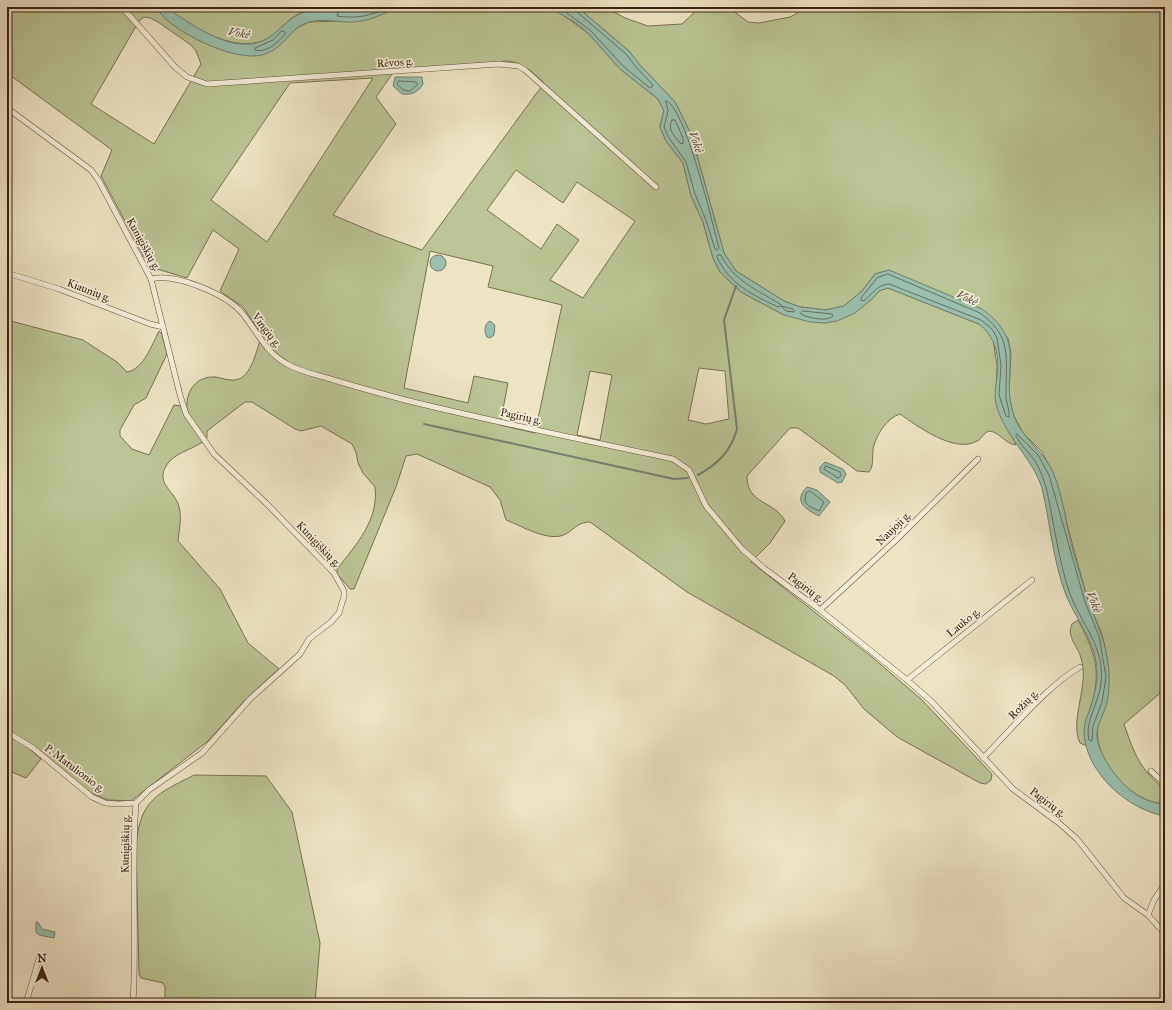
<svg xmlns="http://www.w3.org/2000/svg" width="1172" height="1010" font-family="'IM FELL Great Primer',serif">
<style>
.green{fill:#bac494;stroke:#7b7256;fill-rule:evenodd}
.water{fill:#9abfae;stroke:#748072}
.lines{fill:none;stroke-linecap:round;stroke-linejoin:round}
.shore{stroke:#6b7062;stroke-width:1}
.stream{stroke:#748072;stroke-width:2}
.minor-casing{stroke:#685242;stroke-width:6}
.minor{stroke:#f3edd9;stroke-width:5}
.labels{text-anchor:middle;stroke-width:3.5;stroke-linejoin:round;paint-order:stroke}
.street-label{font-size:11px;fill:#3c2117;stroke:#f3edd9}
.water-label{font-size:12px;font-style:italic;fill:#585044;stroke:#f3edd9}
</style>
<rect width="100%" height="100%" fill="#ede4c5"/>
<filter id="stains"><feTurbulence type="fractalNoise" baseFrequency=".005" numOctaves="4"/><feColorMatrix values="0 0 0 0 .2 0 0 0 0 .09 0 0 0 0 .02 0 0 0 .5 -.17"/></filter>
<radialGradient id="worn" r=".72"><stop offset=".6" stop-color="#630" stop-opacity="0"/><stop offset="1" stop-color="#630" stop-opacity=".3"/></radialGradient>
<g class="green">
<path d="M7,7H155L167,20L200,41L239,54L258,55L281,44L295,29L309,22L341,21L380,15L397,7H549L555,9L589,34L620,69L658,99L664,110L660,127L666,141L683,163L691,196L703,222L713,258L720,272L741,292L784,315L846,317L872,299L879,291L888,288L979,324L989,331L993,339L997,365L996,403L1016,445C1005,444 1000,432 989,431C983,433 982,439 977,441C955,454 917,426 900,414C887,418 878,433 874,445C871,455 875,464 869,472L857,471L798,428H790L747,476C747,505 774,500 785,521L770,543L751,562L873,658L921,699L992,774L991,780L986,784L980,783L897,737L864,709L845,685L834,676L687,592L590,522C579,522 575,528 566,534C549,543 522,526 506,520L500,500L490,487L417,454L406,456L396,487L354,589H350L337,574V569C356,545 379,520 375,487L363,473L358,463L356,452L352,444L321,426L301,431L295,429L252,402H245L207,431V438C197,449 179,450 168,463C153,484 176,491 179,507C182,518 179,531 178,541L220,589L248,643L279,669L244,701L208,741L131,801L108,800L91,793L7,728V320L83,340L117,362L127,372C144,369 152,344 159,331L162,334L167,354L146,398L134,405L120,430V436L132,449L149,455L174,405L187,407C186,390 197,376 215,377C223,378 231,382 239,379C253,373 257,347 262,335L243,307L220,291L239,249L213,230L187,278L157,269L144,257L101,176L112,150L7,73ZM144,17L150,18L158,22L191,45L196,51L201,64L154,144L91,104L139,21ZM508,61C524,63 533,73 544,83L422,250L378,234L333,215L396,124L376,97L395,70ZM373,78L267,242L211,200L290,83ZM516,170L563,203L577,182L635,221L583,298L550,280L579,240L557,224L541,249L487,210ZM430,251L493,266L488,287L562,305L535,433L500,425L508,383L474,376L468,403L404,388ZM699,368L725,371L729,419L706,424L688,420ZM590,371L612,375L600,440L577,435Z"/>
<path d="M167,7H367L307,11C290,15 283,28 270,37C241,57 190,28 167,7Z"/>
<path d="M577,7H605L625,18L648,26L682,24L700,7H728L748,22L759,23L790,17L808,7H1165V689L1124,724C1135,756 1139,767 1165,790V804C1127,802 1087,754 1100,717L1107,657L1102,634L1088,601L1053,473L1042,452L1023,433L1013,414L1009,394L1011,353L1008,338L921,285L889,270L875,274L862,291L844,306L826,310L800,307L784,301L736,271L724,253L691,134L675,102L639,64L629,51Z"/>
<path d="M1078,620C1090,643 1100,663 1095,690C1092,712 1080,723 1087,746L1080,743C1069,719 1090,686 1081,658C1078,646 1066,637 1072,624Z"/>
<path d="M9,739C21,738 32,752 41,759L26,778L7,770V740Z"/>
<path d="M194,775L266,776L292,812L320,943L315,1003H165V987L163,983L141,978L139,974L136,844C141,799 157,794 194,775Z"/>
</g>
<g class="water">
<path d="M155,7C159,7 165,6 168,7C171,9 174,13 177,15C199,29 228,49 256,43C276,39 285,17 307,11L397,7C383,14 370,21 354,22C339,23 324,18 309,22C291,27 285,46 268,53C242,65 188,38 168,21C163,17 159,11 155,7Z"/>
<path d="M549,7H577L629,51L639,64L675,102L691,134L724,253L736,271L784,301L800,307L826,310L844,306L862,291L875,274L889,270L982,309C1029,343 1000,370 1013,413C1020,437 1042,449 1053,472C1064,498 1066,527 1074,554C1079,569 1083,585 1088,600C1095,620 1104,637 1107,657C1110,672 1110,687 1107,702C1102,722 1091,729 1101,751C1112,776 1136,803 1165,804V816C1128,810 1085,772 1084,732C1084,724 1087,716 1090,709C1095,693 1099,678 1096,661C1092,638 1075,617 1066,595C1053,561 1050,523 1042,488C1032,457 1003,435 996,403C994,393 996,385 997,376C1000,356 995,336 979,324L888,288L879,291L872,299L855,313L837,321L825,323L810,322L784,315L741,292L720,272L713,258L703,222L691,196L683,163L666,141L660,127L664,111L658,99L620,69L589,34L576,23Z"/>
<path d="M395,77H422L423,84C418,93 411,95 402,94L393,86Z"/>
<circle cx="438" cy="263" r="8"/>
<path d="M490,321L495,325L494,335L490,338L487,337C484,332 484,324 490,321Z"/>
<path d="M825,462L843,469L846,474L842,482L838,483L820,472V467Z"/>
<path d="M807,487L817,490L830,502L819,516C807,510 792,502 807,487Z"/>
<path d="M36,922H38L42,929L55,932L54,938L39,935L36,932Z"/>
</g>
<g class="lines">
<g class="shore">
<path d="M340,7L337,16C356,19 371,16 388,7"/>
<path d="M559,7L591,31L623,66L650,88L652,87L653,85L636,67L626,54L577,12L575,7"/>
<path d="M282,31L285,32V34C277,43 267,53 255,50V48L273,40Z"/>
<path d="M399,81L416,82L418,84L410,91L403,90L397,84Z"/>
<path d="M666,101C685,105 713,226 719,248L717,250L715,249L706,220L695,194L686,162L669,138L664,127L668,111Z"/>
<path d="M672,120H675L683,138V144L680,143C674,135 667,130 672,120Z"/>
<path d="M718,255H721C733,280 757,290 780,304L781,306L793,309L794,312L786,311L781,306L778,307C753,295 729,284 717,257Z"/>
<path d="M888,274L980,313C1012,336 1006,357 1006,392C1005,401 1010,409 1009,417L1006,416L999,395L1001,365L997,338L992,329L981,320L889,284C877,285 873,293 864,301L861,300V298L877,278Z"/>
<path d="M803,311L832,314L833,316C826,322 811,318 802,315L801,313Z"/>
<path d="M1017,434L1038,455L1049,475L1085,602L1099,636L1106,677L1102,702L1093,726L1092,741L1089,740C1085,724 1095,709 1099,693C1102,683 1102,671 1100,660C1095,636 1077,615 1069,591C1058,558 1054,522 1046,487C1043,478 1040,469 1035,461C1029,452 1021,446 1016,436Z"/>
<path d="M826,466L840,472L841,476L838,478L824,469Z"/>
<path d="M810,491L824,502L819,511L809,506L805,502L806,493Z"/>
</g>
<g class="stream">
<path d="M424,424L674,479L688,478"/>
<path d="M698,475C718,464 731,451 737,429L724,320L736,286"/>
</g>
<defs>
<g id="minor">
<path d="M122,7L175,67L187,77L207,84L499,64L518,66L525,70L656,187"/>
<path d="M7,108L91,170L99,181L151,279L180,395L186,414L214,454L266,503L334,573L344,591V596L339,613L331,622L309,639L300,654L250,699L202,753L149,790L136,803C131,869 137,936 133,1003"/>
<path d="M7,273L59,289L150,324L163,327"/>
<path d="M151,279C176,273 226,294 242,313C257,331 265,352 287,364C299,371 313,374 327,378C353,386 379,393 405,400C494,422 584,440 673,459L689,470L706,506L742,549L765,569L820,610L907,680L932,702L1013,789L1059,823L1077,839L1124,898L1148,915L1165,934"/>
<path d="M820,610L895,541L978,459"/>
<path d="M907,680L1032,580"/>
<path d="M7,732L33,748L92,797L105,803L118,804L136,803"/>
<path d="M983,758C1010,731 1048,685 1080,667"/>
<path d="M1151,771L1165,784"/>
<path d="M1148,915L1154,900L1165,884"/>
<path d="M26,1003L39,959"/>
</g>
</defs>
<use href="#minor" class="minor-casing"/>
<use href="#minor" class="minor"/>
</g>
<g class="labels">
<g class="street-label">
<text transform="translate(395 62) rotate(-4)" y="4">Rėvos g.</text>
<text transform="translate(144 244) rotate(61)" y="4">Kunigiškių g.</text>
<text transform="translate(89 290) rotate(21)" y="4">Kiaunių g.</text>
<text transform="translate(267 330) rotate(53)" y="4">Vingių g.</text>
<text transform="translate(521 416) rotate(12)" y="4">Pagirių g.</text>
<text transform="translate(893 528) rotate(-44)" y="4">Naujoji g.</text>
<text transform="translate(319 544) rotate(46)" y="4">Kunigiškių g.</text>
<text transform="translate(806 587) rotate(37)" y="4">Pagirių g.</text>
<text transform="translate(963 622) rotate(-39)" y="4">Lauko g.</text>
<text transform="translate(1023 704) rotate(-45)" y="4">Rožių g.</text>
<text transform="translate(75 768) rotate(37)" y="4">P. Matulionio g.</text>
<text transform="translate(1048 802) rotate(37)" y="4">Pagirių g.</text>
<text transform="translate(125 844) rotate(-89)" y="4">Kunigiškių g.</text>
</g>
<g class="water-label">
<text transform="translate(239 33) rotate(9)" y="4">Vokė</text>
<text transform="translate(696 142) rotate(70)" y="4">Vokė</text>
<text transform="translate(967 298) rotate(25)" y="4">Vokė</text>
<text transform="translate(1094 602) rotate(68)" y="4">Vokė</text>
</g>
</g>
<rect width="1172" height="1010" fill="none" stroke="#ede4c5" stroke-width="24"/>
<rect x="8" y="8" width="1156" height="994" fill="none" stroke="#3c2117" stroke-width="2"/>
<rect x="12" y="12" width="1148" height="986" fill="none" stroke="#3c2117"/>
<g transform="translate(42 968)" stroke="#f3edd9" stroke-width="3" paint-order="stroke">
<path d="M0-3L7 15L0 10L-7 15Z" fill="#3c2117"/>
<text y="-6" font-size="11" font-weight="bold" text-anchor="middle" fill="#3c2117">N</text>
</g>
<rect width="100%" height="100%" filter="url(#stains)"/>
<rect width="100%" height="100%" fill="url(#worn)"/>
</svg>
